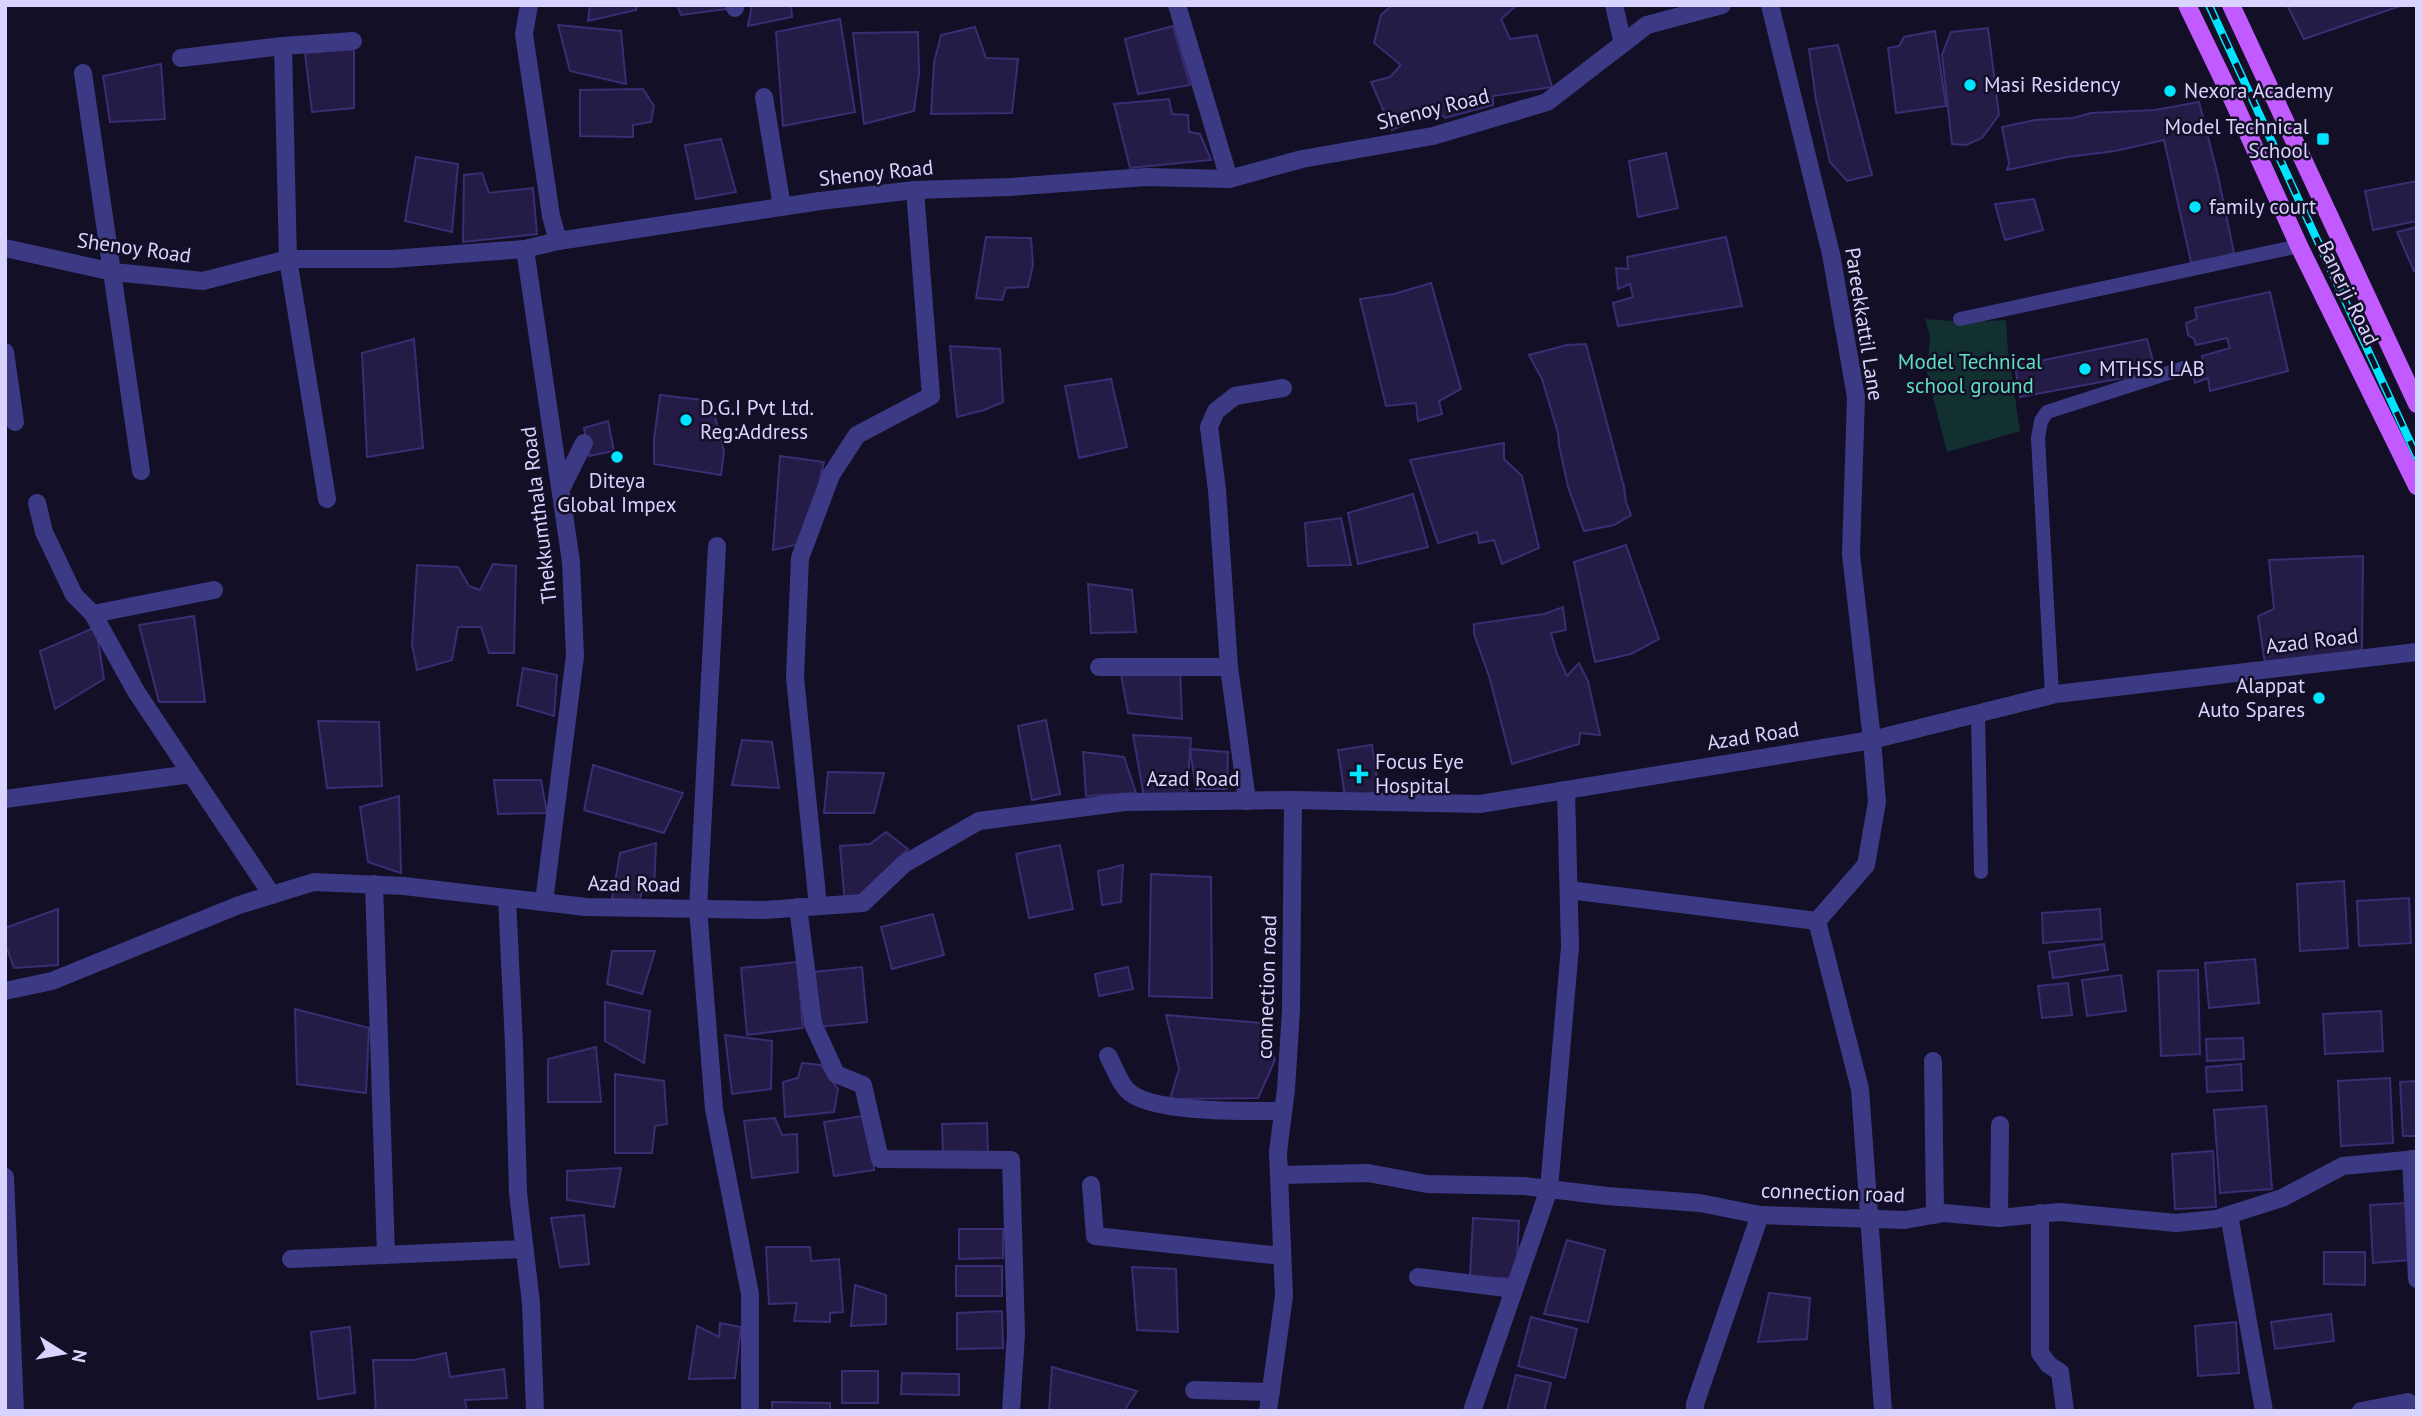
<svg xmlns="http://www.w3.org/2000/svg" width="2422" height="1416" font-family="'PT Sans',sans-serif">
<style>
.green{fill:#12302f}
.building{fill:#241b47;stroke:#3b2d73;stroke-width:2}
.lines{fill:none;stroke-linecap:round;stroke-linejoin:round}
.lane{stroke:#3d3a85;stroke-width:14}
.street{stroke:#3d3a85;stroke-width:18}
.primary{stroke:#c25bff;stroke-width:18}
.rail-casing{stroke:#00e5ff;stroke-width:8}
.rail{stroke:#130f26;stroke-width:5;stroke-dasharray:16;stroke-linecap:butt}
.poi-dot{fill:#00e5ff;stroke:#130f26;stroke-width:2.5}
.labels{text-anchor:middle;stroke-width:5;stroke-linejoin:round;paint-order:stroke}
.poi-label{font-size:21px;fill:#d9d4ff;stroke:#130f26;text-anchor:start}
.street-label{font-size:21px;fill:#d9d4ff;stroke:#130f26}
.park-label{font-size:21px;fill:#5fe0c0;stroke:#130f26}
</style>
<rect width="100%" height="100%" fill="#130f26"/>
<path class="green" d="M1925,319L1965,322L2006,320L2008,351L2020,431L1947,452L1927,374L1930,336Z"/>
<g class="building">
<path d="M590,5H637L636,10L588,21Z"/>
<path d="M677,5H734L735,8L681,15Z"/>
<path d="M752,5H791L792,17L748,26Z"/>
<path d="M1392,5H1517L1501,19L1510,39L1537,35L1552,87L1493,96V105L1445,118L1437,110L1392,130L1371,82L1390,77L1401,65L1374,43L1381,15Z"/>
<path d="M2287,5H2403L2304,39Z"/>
<path d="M840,19L855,112L783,126L776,32Z"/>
<path d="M558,25L621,31L626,84L570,71Z"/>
<path d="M1173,26L1190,85L1138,94L1125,39Z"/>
<path d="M975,27L986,58L1018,59L1012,113L931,114L934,63L941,35Z"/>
<path d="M1988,28L1999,115L1982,138L1966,145L1952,144L1942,55L1951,32Z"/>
<path d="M1935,31L1946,106L1896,113L1888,48L1899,46L1904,37Z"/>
<path d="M918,32L919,74L914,111L864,124L853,33Z"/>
<path d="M1838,45L1872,175L1847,181L1830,162L1816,100L1809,49Z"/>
<path d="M354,49V108L312,112L305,53Z"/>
<path d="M161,64L165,119L110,122L103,76Z"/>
<path d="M643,89L654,106L651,122L633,125V137L580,136V90Z"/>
<path d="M1169,99L1172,114L1188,115L1189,132L1200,134L1211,160L1130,168L1114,104Z"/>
<path d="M2199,102L2218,176L2234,253L2215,260L2191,262L2164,140L2115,151L2067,157L2007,170L2009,163L2002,127L2035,120L2073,118L2091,113L2155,110Z"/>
<path d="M721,139L736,192L696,199L685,145Z"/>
<path d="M1666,153L1678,208L1638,217L1629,161Z"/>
<path d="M416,157L458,164L452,232L405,221Z"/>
<path d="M482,173L489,193L533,188L537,234L463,242L464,175Z"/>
<path d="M2417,181V221L2373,230L2365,191Z"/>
<path d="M2034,199L2043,230L2005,240L1995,204Z"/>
<path d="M2417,227V270L2414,271L2397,232Z"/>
<path d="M986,237L1031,238L1033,265L1028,287L1006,288L1002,300L976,298Z"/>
<path d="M1726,237L1742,306L1618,326L1613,303L1633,297L1630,284L1618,289L1616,268L1628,269L1627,257Z"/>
<path d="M1431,283L1461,389L1439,401L1442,414L1418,421L1416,403L1386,406L1360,299L1394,294Z"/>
<path d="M2270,292L2288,371L2210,391L2208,378L2195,383L2192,370L2194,366L2203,362L2202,356L2230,348L2227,338L2196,345L2194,339L2188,335L2186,323L2197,319L2195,308Z"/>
<path d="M414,339L423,448L367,457L362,353Z"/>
<path d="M2147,339L2156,372L2020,397L2015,366Z"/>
<path d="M1586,344L1624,487L1626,502L1631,515L1614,525L1584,531L1568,487L1559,445L1558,433L1542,379L1529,355L1567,345Z"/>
<path d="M950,346L1000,349L1003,402L984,410L957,417Z"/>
<path d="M1111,379L1127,447L1079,458L1065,386Z"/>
<path d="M660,395L711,401L724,451L721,475L654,464V439Z"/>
<path d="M608,421L614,451L589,456L584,428Z"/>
<path d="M1504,443V459L1522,476L1539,548L1502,564L1494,540L1479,543L1477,532L1438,543L1410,460Z"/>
<path d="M780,456L824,462L805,543L773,550Z"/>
<path d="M1413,494L1428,547L1358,564L1348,513Z"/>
<path d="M1341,518L1351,565L1308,566L1305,523Z"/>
<path d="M1626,545L1659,639L1631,654L1595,662L1574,562Z"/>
<path d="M2363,556L2362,650L2266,670L2258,616L2274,609L2269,560Z"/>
<path d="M493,564L516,566L514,653H489L481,627H458L452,660L417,670L412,644L417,565L458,567L469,586L480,590Z"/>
<path d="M1088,584L1132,590L1136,632L1091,633Z"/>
<path d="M1563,607L1566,630L1551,633L1557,654L1567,676L1579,663L1588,681L1600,735L1580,733L1579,744L1512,764L1489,676L1474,634V624L1544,614Z"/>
<path d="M194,616L205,702H159L139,625Z"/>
<path d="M96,627L104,679L55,709L40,651Z"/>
<path d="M1180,667L1182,719L1128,713L1121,674Z"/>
<path d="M523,668L557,675L554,716L517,705Z"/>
<path d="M1046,720L1060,794L1032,800L1018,726Z"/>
<path d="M318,721L379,722L382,786L327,788Z"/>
<path d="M1133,735L1191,738L1187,793L1145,802Z"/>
<path d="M742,740L772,742L779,788L732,785Z"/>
<path d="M1372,745L1379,792L1345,797L1338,750Z"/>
<path d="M1190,749L1228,752L1227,789H1196Z"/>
<path d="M1083,752L1124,757L1136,793L1086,796Z"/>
<path d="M593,765L683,793L664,833L584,810Z"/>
<path d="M828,772L884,773L874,813H824Z"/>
<path d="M494,780H541L547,813L498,814Z"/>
<path d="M399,796L401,873L368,862L360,807Z"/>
<path d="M886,832L908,849L861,894L845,904L840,846L870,844Z"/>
<path d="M656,843L654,889H642L640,900L612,899L620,853Z"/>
<path d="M1060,845L1073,909L1029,918L1016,854Z"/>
<path d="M1123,865L1121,902L1102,905L1098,871Z"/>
<path d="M1151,874L1211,877L1212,998L1149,996Z"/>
<path d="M2344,881L2348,948L2300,951L2297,884Z"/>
<path d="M2409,898L2411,943L2359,946L2357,901Z"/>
<path d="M58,909V965L14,968L5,943V928Z"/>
<path d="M2100,909L2102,939L2043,943L2042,913Z"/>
<path d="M933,914L944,955L892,969L881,927Z"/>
<path d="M2104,944L2108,970L2053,978L2049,952Z"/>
<path d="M612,951H655L642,994L607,984Z"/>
<path d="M2255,959L2259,1003L2209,1008L2205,963Z"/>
<path d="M797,962L803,1028L747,1035L741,968Z"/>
<path d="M862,967L867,1022L818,1027L813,972Z"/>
<path d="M1128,967L1133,989L1099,996L1095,974Z"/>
<path d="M2198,970L2200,1054L2161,1056L2158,971Z"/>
<path d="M2121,975L2126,1011L2087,1016L2082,980Z"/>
<path d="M2068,983L2072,1015L2042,1018L2038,986Z"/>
<path d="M605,1002L650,1011L644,1063L605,1041Z"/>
<path d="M295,1009L369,1028L366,1093L297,1084Z"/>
<path d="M2381,1011L2383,1051L2325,1054L2323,1014Z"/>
<path d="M1166,1015L1262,1023L1275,1060L1258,1098L1170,1099L1179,1069Z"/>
<path d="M725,1035L772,1041L771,1089L732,1094Z"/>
<path d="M2243,1038L2244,1059L2207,1061L2206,1039Z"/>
<path d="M596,1047L601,1102H548V1059Z"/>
<path d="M802,1063L821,1065L838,1089L834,1112L785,1117L783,1082L798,1078Z"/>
<path d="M2241,1064L2242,1090L2207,1092L2206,1067Z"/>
<path d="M615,1074L664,1081L667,1124L655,1126L652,1153H615Z"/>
<path d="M2390,1078L2393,1143L2341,1146L2338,1081Z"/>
<path d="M2417,1081V1136H2403L2400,1082Z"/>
<path d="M2266,1106L2272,1189L2220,1193L2214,1110Z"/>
<path d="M870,1115L874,1170L834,1176L824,1122Z"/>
<path d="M775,1118L782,1135L797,1134L798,1172L752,1178L744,1121Z"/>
<path d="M987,1123L988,1155L943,1156L942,1124Z"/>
<path d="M2213,1151L2216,1207L2175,1209L2172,1154Z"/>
<path d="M621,1168L614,1207L567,1200V1171Z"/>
<path d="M2406,1203L2409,1260L2373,1263L2370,1205Z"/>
<path d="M584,1215L589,1264L560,1267L551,1218Z"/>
<path d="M1473,1218L1519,1221L1516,1279L1470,1276Z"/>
<path d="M959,1229H1003V1258L959,1259Z"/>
<path d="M1567,1240L1605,1250L1588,1322L1544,1314Z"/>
<path d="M766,1247H810L811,1261L839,1259L843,1312L830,1313V1322L794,1321L797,1303L769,1304Z"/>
<path d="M2324,1252H2365V1285L2324,1284Z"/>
<rect x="956" y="1266" width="46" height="30"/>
<path d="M1132,1267L1176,1269L1178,1332L1137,1330Z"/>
<path d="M855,1285L886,1295V1324L851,1326Z"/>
<path d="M1769,1293L1810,1298L1807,1339L1758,1342Z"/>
<path d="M1002,1311L1003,1348L957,1349V1313Z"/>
<path d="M2331,1314L2334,1341L2275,1349L2271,1322Z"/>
<path d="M1531,1317L1577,1329L1565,1378L1518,1366Z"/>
<path d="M2236,1322L2239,1373L2198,1376L2195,1326Z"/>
<path d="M720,1323L741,1327L735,1378L689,1379L697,1326L719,1337Z"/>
<path d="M350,1327L355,1393L318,1399L311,1332Z"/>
<path d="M446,1353L450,1377L504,1369L507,1398L465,1400L467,1411H376L373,1360H414Z"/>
<path d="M1052,1367L1137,1391L1124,1411H1049Z"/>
<rect x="842" y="1371" width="36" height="32"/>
<path d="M902,1373L959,1374V1395L901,1394Z"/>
<path d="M1516,1375L1551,1383L1544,1411H1507Z"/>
<path d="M772,1402L830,1403V1411H772Z"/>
</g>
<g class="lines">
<g class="lane">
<path d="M1960,319L2299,246"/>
<path d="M2052,695L2038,438L2041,421L2047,412L2184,368"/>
<path d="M1978,713L1981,872"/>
</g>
<g class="street">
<path d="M529,5L524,34L551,216L558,241"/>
<path d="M1177,5L1229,179"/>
<path d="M1614,5L1623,44"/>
<path d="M1770,5L1831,254L1856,397L1851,554L1872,740L1877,802L1866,865L1817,921L1860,1089L1883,1411"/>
<path d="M735,8V5"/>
<path d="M181,58L283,46"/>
<path d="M83,73L141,471"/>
<path d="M764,97L782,207"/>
<path d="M5,248L113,272L203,281L288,259H391L525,249L558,241L820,201L915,190L1010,187L1146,177L1229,179L1302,159L1433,136L1547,102L1647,25L1722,5"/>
<path d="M525,249L571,562L575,656L544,902"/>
<path d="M5,352L15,422"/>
<path d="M562,487L584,443"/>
<path d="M327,499L288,259L283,46L353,41"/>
<path d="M37,503L44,532L74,595L93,614"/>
<path d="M717,546L698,908L714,1109L750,1294V1411"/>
<path d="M214,590L93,614L137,693L272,895"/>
<path d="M1099,667H1229"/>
<path d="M5,799L191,774"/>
<path d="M1247,801L1229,667L1217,490L1209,427L1216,411L1235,396L1283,388"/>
<path d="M374,884L386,1255"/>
<path d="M1569,890L1817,921"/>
<path d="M507,898L514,1044L518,1193L531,1303L535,1411"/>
<path d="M818,906L795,677L800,558L831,475L857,435L931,396L915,190"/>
<path d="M798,907L813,1024L836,1074L863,1085L880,1159L1011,1160L1016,1334L1011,1411"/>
<path d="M5,991L52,981L239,905L314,882L404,886L586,907L765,910L863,903L904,864L979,821L1125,802L1293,800L1480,804L1872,740L2056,694L2417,652"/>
<path d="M1108,1056C1114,1066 1119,1082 1127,1090C1149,1114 1250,1111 1283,1111"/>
<path d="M1933,1061L1935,1215"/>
<path d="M2411,1159L2417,1279"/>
<path d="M1280,1175L1368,1173L1427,1184L1524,1186L1607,1196L1700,1203L1760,1215L1905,1220L1944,1213L1999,1218L2059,1212L2176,1223L2216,1219L2282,1198L2343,1166L2417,1159"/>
<path d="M5,1177L15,1411"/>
<path d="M1091,1185L1095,1236L1282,1256"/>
<path d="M2040,1213V1353L2049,1365L2060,1372L2065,1411"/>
<path d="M2229,1215L2264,1411"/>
<path d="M1999,1218L2000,1125"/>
<path d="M291,1259L523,1249"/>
<path d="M1418,1277L1514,1289"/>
<path d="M1194,1390L1271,1392"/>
<path d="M1268,1411L1284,1296L1278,1152L1286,1089L1291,1010L1293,800"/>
<path d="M1472,1411L1549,1189L1570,947L1566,790"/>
<path d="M1695,1411V1404L1760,1215"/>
<path d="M2361,1411L2408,1402"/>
</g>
<g class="primary">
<path d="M2187,5L2231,96L2299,246L2417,486"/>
<path d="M2231,5L2417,404"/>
</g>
<defs>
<path id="rail" d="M2209,5L2417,457"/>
</defs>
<use href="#rail" class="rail-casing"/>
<use href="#rail" class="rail"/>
</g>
<g class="poi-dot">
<circle cx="1970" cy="85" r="7"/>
<circle cx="2170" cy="91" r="7"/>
<rect x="2316" y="132" width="14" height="14" rx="3.5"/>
<circle cx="2195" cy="207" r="7"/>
<circle cx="2085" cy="369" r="7"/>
<circle cx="686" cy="420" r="7"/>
<circle cx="617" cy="457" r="7"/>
<circle cx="2319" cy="698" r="7"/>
<path d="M1355.5 763.5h7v7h7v7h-7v7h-7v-7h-7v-7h7z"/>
</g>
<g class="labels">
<g class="poi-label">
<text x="1984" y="92">Masi Residency</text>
<text x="2184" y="98">Nexora Academy</text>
<text x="2309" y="134" text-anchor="end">Model Technical<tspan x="2309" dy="24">School</tspan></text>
<text x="2209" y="214">family court</text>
<text x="2099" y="376">MTHSS LAB</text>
<text x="700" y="415">D.G.I Pvt Ltd.<tspan x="700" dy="24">Reg:Address</tspan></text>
<text x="617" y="488" text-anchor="middle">Diteya<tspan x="617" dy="24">Global Impex</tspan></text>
<text x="2305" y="693" text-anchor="end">Alappat<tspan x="2305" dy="24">Auto Spares</tspan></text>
<text x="1375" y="769">Focus Eye<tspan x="1375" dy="24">Hospital</tspan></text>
</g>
<g class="street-label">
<text transform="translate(1433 109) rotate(-14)" y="7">Shenoy Road</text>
<text transform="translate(876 173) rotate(-6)" y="7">Shenoy Road</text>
<text transform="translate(134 248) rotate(8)" y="7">Shenoy Road</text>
<text transform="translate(2348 293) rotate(64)" y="7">Banerji Road</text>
<text transform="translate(1864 324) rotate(81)" y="7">Pareekkattil Lane</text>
<text transform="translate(539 515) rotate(-97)" y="7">Thekkumthala Road</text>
<text transform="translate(2312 641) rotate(-7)" y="7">Azad Road</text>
<text transform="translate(1753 736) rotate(-9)" y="7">Azad Road</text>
<text x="1193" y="786">Azad Road</text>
<text transform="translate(634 884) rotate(1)" y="7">Azad Road</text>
<text transform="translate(1267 987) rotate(-88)" y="7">connection road</text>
<text transform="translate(1833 1193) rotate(2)" y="7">connection road</text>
</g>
<g class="park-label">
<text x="1970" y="369">Model Technical<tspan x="1970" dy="24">school ground</tspan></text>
</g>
</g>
<rect width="2422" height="1416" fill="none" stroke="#d9d4ff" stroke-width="14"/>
<g transform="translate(63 1353) rotate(101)" stroke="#130f26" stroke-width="5" paint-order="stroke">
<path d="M0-5L12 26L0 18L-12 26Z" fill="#d9d4ff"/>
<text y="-10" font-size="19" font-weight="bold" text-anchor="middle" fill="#d9d4ff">N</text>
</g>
</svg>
